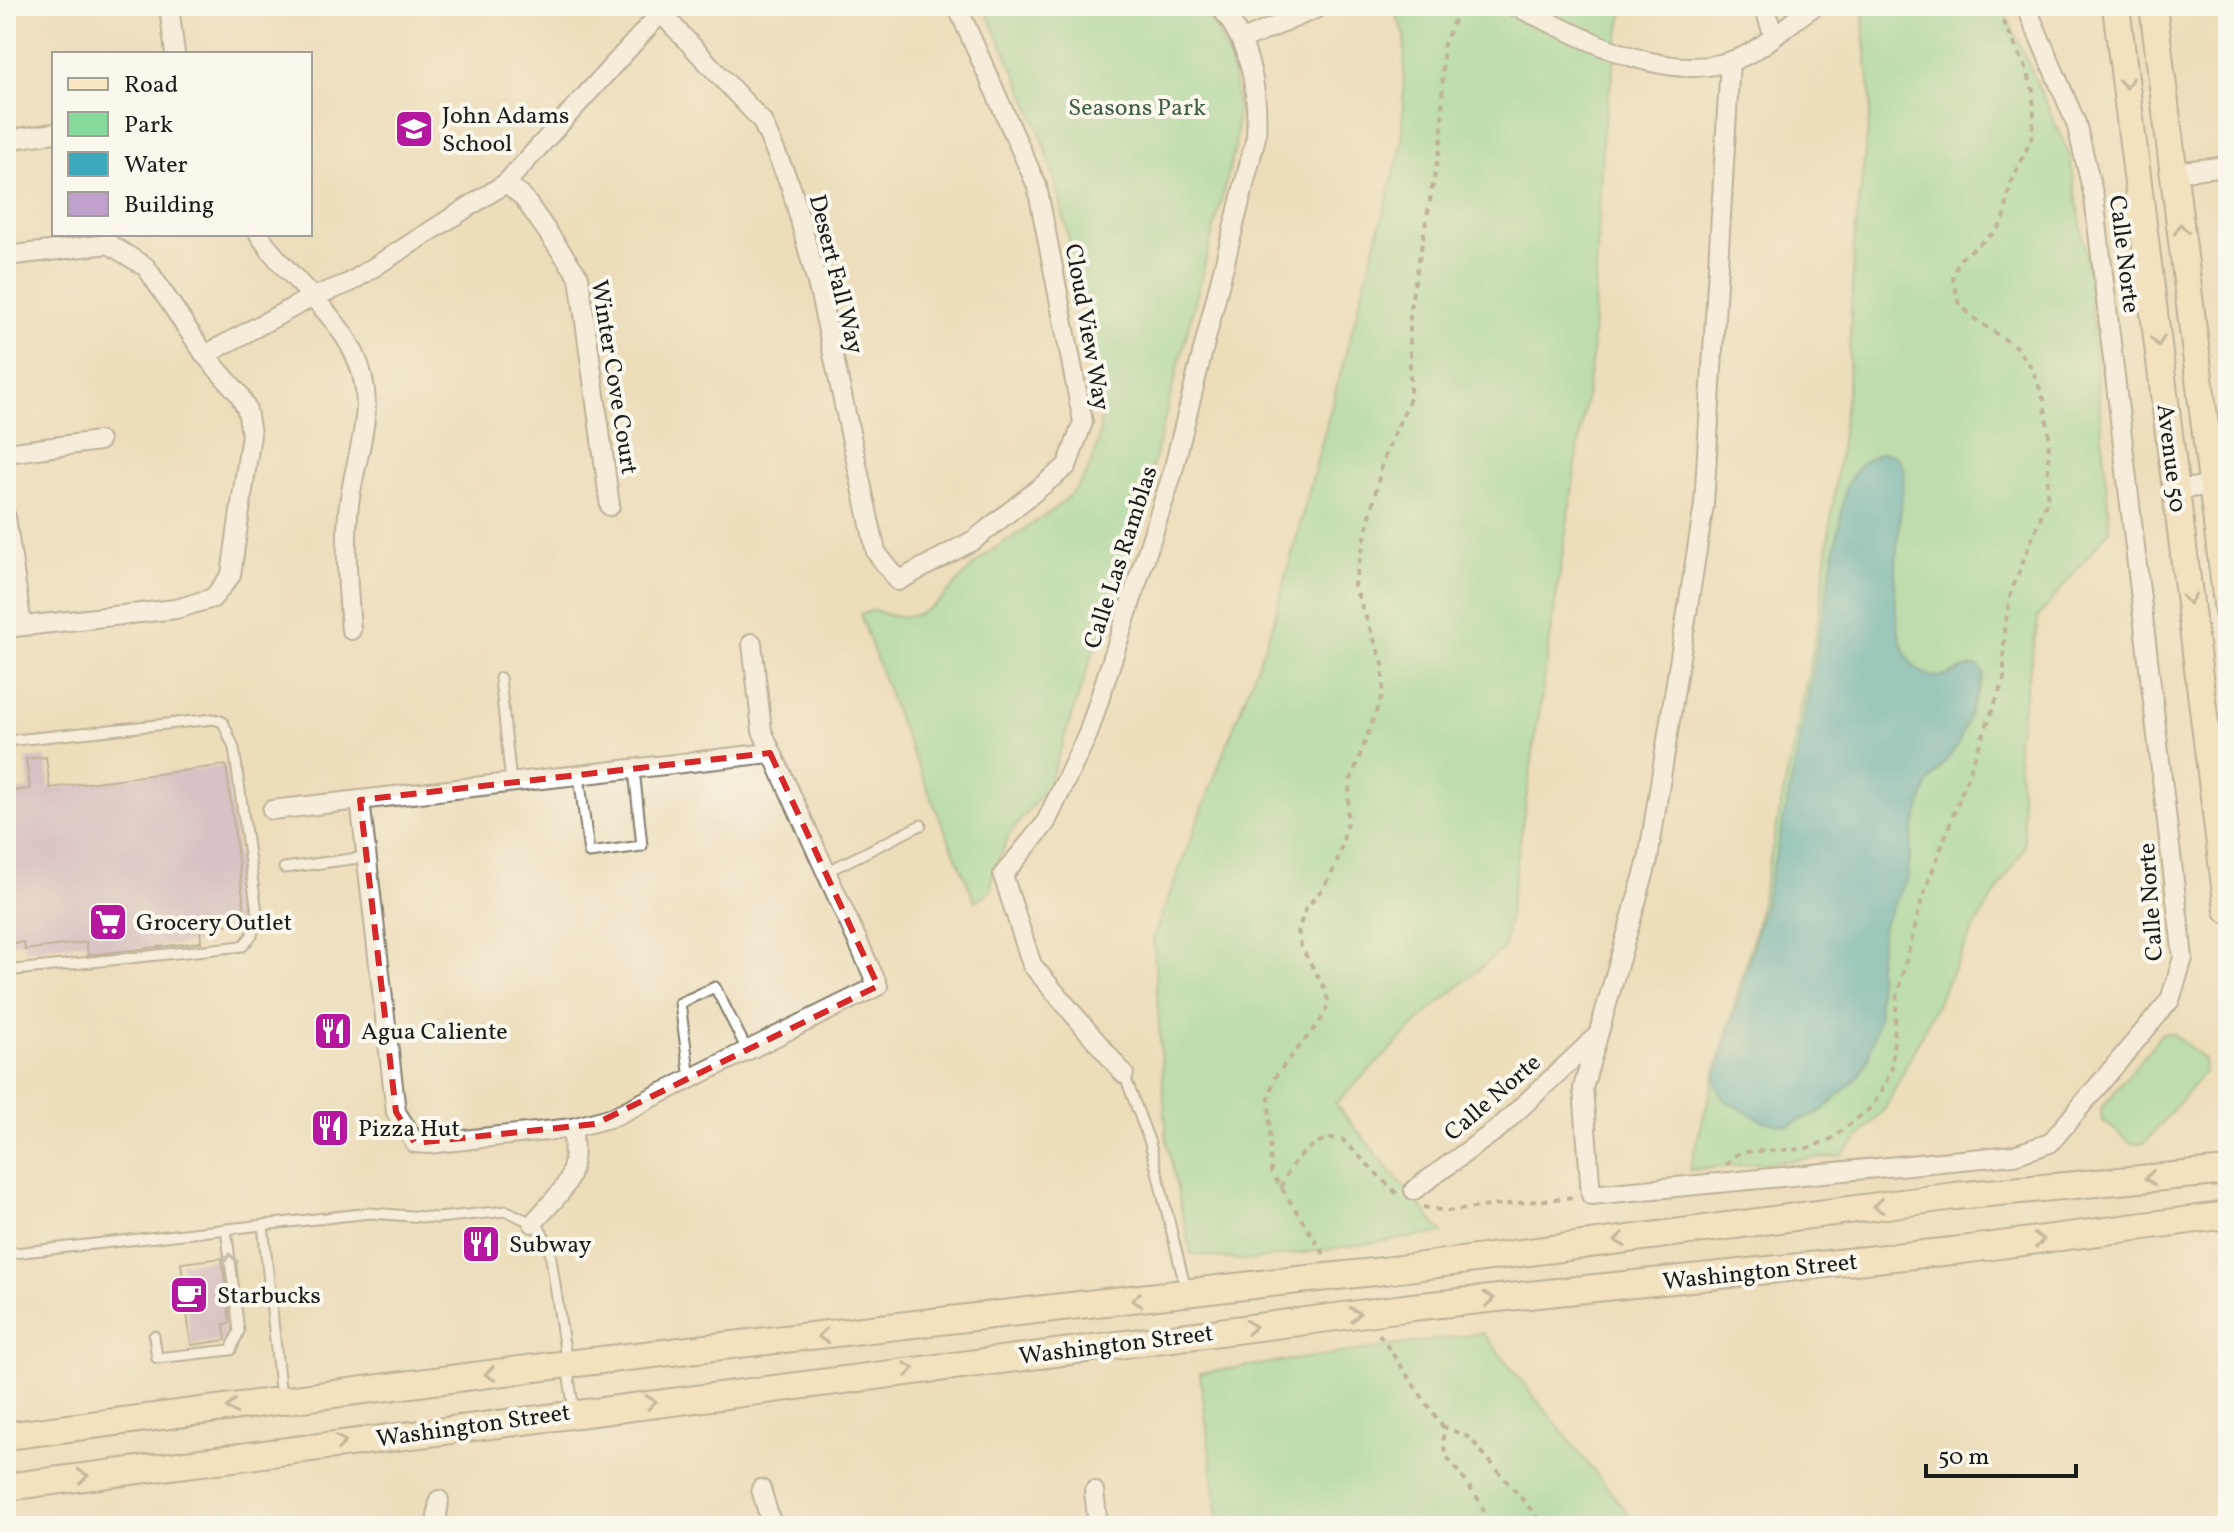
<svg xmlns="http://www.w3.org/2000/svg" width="2234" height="1532" font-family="Vollkorn,serif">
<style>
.green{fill:#86da9b;stroke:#517b5c;stroke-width:2}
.water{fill:#3caabb;stroke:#2c636c;stroke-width:2}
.building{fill:#bf9fcc}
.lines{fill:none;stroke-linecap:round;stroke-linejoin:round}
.service-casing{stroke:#847d6c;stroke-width:13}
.minor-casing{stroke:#847d6c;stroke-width:22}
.secondary-casing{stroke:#847d6c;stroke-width:30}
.path{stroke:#847d6c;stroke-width:4;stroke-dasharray:6 6;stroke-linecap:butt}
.service{stroke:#fff;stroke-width:9}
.minor{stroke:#fff;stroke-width:18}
.secondary{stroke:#f9e7c3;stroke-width:26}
.secondary-bridge-casing{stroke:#847d6c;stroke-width:30;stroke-linecap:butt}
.secondary-bridge{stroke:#f9e7c3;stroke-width:26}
.oneway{stroke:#968c78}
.oneway2{stroke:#999}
.marked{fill:none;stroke:#d62828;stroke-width:6;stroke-dasharray:16 10;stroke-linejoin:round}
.labels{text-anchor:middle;stroke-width:8;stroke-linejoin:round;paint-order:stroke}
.park-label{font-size:24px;fill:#415e48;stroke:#fbf7ec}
.poi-label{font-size:24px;fill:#1c1c1c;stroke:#fbf7ec;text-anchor:start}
.street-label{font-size:24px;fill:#1c1c1c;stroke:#fbf7ec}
</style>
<rect width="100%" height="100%" fill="#fbf7ec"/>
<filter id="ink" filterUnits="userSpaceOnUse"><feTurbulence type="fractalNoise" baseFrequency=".0125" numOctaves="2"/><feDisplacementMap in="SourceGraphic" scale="16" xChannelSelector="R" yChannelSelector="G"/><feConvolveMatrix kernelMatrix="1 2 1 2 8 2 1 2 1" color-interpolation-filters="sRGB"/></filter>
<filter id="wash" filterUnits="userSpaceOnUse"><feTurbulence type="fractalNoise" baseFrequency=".006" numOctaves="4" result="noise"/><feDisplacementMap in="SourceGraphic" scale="32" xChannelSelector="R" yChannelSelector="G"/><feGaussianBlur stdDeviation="1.8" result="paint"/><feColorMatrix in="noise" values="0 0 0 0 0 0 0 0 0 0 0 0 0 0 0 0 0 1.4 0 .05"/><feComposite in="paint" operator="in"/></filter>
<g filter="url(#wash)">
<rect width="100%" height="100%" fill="#ecdebb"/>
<g class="green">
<path d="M983,6H1200C1235,48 1241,96 1235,148L1139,518L1048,786L1009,835L993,873L991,891L975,901L898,719L860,614L875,610C921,633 945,594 974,565C1008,533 1062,516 1086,474C1115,420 1094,365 1083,309C1072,256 1062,202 1046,150C1030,100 1006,53 983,6Z"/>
<path d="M1392,6H1624L1603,129L1592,358L1504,948L1430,1011L1335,1104L1443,1233L1247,1261L1191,1254L1167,1142L1153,938L1273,624L1402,144L1405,35Z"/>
<path d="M1867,6H2002L2070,156L2088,268L2110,529L2039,616L2017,741L2025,847L1974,928L1885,1109L1841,1156L1689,1170L1756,926L1817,630L1848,385L1854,244L1871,103L1863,18Z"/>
<path d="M2162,1033H2172L2204,1059L2205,1071L2145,1143L2133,1144L2102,1120L2101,1109Z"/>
<path d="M1483,1333L1638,1526H1219L1200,1373Z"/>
</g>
<path class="water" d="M1879,453C1892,452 1900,456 1904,469C1904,516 1872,661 1931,676C1950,680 1961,665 1978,666L1984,674L1958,745L1927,786L1913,832L1908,877L1883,926L1878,965L1879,1015L1869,1056L1860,1075L1822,1111L1787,1126L1763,1121L1726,1101L1716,1086V1073C1779,881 1811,684 1846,485L1861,463Z"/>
<g id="blocks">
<g class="building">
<path d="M46,757L50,788L226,765L246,922L200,928L201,942L88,955L86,942L25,950L24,942L6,944V864L14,863L6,792L30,789L26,759Z"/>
<path d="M222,1258L230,1323L224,1324L226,1340L191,1345L181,1263Z"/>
</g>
</g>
</g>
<g filter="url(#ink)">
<use href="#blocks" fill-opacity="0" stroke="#847d6c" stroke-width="2"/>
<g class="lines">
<defs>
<g id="service">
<path d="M500,678L511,783"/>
<path d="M6,741L214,719L223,722L234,748L257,912L252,935L243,946L6,971"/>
<path d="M579,775L589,853L642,846L634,769"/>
<path d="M284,868L366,857"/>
<path d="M826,872L921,825"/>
<path d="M1124,1074L1150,1143L1186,1290"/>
<path d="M690,1079L680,1003L715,987L747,1050"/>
<path d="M263,1225L281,1397"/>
<path d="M6,1254L370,1213L437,1218L507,1211L538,1226L549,1245L574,1411"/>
<path d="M154,1336L157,1358L231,1350L239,1331L226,1229"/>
</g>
<g id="minor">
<path d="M169,6L175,54"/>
<path d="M1514,6C1582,35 1669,91 1744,56C1770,44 1790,21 1815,6"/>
<path d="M1764,6L1774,37"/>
<path d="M661,13L762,121L791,187L820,294L876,552L898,581L974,540L1067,466L1083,422L1037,186L957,6"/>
<path d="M1243,40L1322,6"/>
<path d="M1730,61L1704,505L1648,860L1583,1088L1591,1195L2014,1155L2050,1143L2170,1000L2183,958L2094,197L2076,123L2026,6"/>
<path d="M6,140L54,133"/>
<path d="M2174,172L2228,166"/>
<path d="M506,183L523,197L579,277L610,506"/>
<path d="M259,234C286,277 332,307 354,353C382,409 352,458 348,514C345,553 348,591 351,630"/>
<path d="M6,256L109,244L146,267L205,355L239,394L247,410L251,434L231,575L213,598L176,609L6,628"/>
<path d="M205,355L312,297L349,283L506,183L667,6"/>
<path d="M6,453L99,441"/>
<path d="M2176,490L2212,485L2228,479"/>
<path d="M6,517L22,626"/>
<path d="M360,800L396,1112L415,1143L428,1144L572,1128L613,1117L878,986L762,731L752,643"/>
<path d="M272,810L770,753"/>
<path d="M1124,1074L1032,965L1003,875L1045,824L1088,734L1172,475L1256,137C1259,88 1250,45 1220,6"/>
<path d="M1414,1190L1499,1128L1597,1036"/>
<path d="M533,1223C566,1186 579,1181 572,1128"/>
<path d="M761,1489L772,1526"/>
<path d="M1094,1491L1098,1526"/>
<path d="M436,1526L439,1500"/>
</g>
<g id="secondary">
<path d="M2116,6L2228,910"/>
<path d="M2153,6L2228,612"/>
<path d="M1384,1271L1955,1196L2228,1171"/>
<path d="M1412,1307L1962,1250L2228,1215"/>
<path d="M6,1436L567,1364L1270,1283"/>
<path d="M6,1487L1298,1322"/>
</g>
</defs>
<use href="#service" class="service-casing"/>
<use href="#minor" class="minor-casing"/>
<use href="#secondary" class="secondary-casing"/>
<g class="path">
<path d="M1727,1165L1732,1157L1743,1152L1805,1149L1831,1139L1872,1107L1885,1084L1892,1068L1897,996L1922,899L2004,679V630L2011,592L2047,501L2049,435L2044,400L2032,368L2016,347L1972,317L1959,302L1953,279L1959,260L1995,232L2004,220L2010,186L2031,139L2034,118L2033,91L2027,70L1996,6"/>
<path d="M1281,1188C1289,1164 1305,1147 1328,1138L1342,1139L1397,1194"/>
<path d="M1423,1207L1447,1211L1573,1197"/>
<path d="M1324,1254L1271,1172L1269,1099L1274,1078L1321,1020L1329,1003L1323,985L1301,947L1298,930L1306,908L1325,886L1336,865L1346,829L1350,782L1383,693V664L1354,585L1383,460L1410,398V308L1442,136L1443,47L1460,6"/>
<path d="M1379,1334L1442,1426L1445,1454L1481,1503L1489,1526"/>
<path d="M1442,1426L1470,1438L1545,1526"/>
</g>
<use href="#service" class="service"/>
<use href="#minor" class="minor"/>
<use href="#secondary" class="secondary"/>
<defs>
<g id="secondary-bridge">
<path d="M1270,1283L1384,1271"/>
<path d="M1298,1322L1412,1307"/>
</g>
</defs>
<use href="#secondary-bridge" class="secondary-bridge-casing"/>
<use href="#secondary-bridge" class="secondary-bridge"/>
</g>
<defs><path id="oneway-chevron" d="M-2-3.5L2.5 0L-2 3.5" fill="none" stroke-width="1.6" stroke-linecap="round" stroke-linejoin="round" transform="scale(2)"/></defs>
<g class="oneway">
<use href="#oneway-chevron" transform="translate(2126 83) rotate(83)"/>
<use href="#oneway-chevron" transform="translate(2181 229) rotate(-97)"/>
<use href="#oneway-chevron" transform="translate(2158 341) rotate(83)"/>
<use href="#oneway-chevron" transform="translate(2189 599) rotate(83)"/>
<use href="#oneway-chevron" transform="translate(2150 1178) rotate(175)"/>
<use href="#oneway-chevron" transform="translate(1878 1206) rotate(173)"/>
<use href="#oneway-chevron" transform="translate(1620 1240) rotate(173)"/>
<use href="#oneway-chevron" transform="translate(2039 1240) rotate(-7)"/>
<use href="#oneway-chevron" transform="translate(1489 1299) rotate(-6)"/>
<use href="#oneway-chevron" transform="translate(1137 1300) rotate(173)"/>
<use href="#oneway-chevron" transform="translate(1355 1314) rotate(-7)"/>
<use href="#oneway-chevron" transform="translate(1251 1327) rotate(-7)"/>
<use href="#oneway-chevron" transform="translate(823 1336) rotate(174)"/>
<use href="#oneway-chevron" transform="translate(909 1369) rotate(-7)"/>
<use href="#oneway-chevron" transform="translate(490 1374) rotate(173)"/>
<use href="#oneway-chevron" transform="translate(651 1402) rotate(-7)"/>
<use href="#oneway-chevron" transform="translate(232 1407) rotate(173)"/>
<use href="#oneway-chevron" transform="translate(341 1442) rotate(-8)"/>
<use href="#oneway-chevron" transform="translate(83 1476) rotate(-7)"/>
</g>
<use class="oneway2" href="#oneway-chevron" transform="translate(230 1259) rotate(-97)"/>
</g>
<path d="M0 0H2234V1532H0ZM770,753L878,986L595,1124L415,1143L396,1112L360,800Z" fill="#ecdebb" fill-opacity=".55" fill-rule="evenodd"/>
<path class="marked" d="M770,753L878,986L595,1124L415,1143L396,1112L360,800Z"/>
<defs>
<symbol id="school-square" viewBox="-11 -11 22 22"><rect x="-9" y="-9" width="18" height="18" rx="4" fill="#b5179e" stroke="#fbf7ec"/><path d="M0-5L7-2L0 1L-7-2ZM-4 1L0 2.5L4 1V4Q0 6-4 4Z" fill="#fff"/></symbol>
<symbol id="supermarket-square" viewBox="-11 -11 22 22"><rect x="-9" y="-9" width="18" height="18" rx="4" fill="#b5179e" stroke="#fbf7ec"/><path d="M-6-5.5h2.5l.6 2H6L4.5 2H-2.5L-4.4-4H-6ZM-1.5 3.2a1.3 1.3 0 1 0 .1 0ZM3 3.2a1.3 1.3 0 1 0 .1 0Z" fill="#fff"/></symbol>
<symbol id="restaurant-square" viewBox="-11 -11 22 22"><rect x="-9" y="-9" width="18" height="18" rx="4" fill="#b5179e" stroke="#fbf7ec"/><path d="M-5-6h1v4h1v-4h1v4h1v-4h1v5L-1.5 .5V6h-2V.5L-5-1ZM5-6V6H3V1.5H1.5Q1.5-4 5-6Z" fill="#fff"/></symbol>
<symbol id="cafe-square" viewBox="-11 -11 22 22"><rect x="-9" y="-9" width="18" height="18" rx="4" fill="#b5179e" stroke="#fbf7ec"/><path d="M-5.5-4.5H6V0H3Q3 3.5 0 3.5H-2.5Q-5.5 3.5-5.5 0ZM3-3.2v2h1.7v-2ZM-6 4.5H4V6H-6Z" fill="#fff"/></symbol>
</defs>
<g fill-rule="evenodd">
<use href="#school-square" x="392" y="107" width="44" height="44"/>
<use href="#supermarket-square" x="86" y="900" width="44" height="44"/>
<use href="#restaurant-square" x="311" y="1009" width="44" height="44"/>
<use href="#restaurant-square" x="308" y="1106" width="44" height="44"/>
<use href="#restaurant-square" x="459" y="1222" width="44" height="44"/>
<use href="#cafe-square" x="167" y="1273" width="44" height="44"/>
</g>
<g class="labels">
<g class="park-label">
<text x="1137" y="115">Seasons Park</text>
</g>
<g class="poi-label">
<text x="442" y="123">John Adams<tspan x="442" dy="28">School</tspan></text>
<text x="136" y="930">Grocery Outlet</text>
<text x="361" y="1039">Agua Caliente</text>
<text x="358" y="1136">Pizza Hut</text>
<text x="509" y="1252">Subway</text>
<text x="217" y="1303">Starbucks</text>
</g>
<g class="street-label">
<text transform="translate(2125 254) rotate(83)" y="8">Calle Norte</text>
<text transform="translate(837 274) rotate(76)" y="8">Desert Fall Way</text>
<text transform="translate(1088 327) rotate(80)" y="8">Cloud View Way</text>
<text transform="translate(615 377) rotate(81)" y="8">Winter Cove Court</text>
<text transform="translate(2172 458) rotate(83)" y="8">Avenue 50</text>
<text transform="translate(1120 557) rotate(-72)" y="8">Calle Las Ramblas</text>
<text transform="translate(2150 902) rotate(-94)" y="8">Calle Norte</text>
<text transform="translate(1492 1097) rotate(-41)" y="8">Calle Norte</text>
<text transform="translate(1760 1271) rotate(-6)" y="8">Washington Street</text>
<text transform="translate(1116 1344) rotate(-7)" y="8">Washington Street</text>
<text transform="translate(473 1425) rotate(-8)" y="8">Washington Street</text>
</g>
</g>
<rect width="2234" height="1532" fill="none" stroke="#fbf7ec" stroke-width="32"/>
<rect x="52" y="52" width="260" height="184" fill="#fbf7ec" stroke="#a29f99" stroke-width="2"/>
<rect x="68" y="78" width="40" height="12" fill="#f9e7c3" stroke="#a29f99" stroke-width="2"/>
<text x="124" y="92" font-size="24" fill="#1c1c1c">Road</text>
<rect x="68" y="112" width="40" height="24" fill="#86da9b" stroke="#a29f99" stroke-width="2"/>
<text x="124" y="132" font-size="24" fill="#1c1c1c">Park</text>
<rect x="68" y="152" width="40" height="24" fill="#3caabb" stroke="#a29f99" stroke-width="2"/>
<text x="124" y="172" font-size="24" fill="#1c1c1c">Water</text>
<rect x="68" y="192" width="40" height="24" fill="#bf9fcc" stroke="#a29f99" stroke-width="2"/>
<text x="124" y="212" font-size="24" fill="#1c1c1c">Building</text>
<path d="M1926 1464v12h150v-12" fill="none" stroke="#1c1c1c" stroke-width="4"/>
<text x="1938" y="1464" font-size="24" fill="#1c1c1c" stroke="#fbf7ec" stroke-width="6" paint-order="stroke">50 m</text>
</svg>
